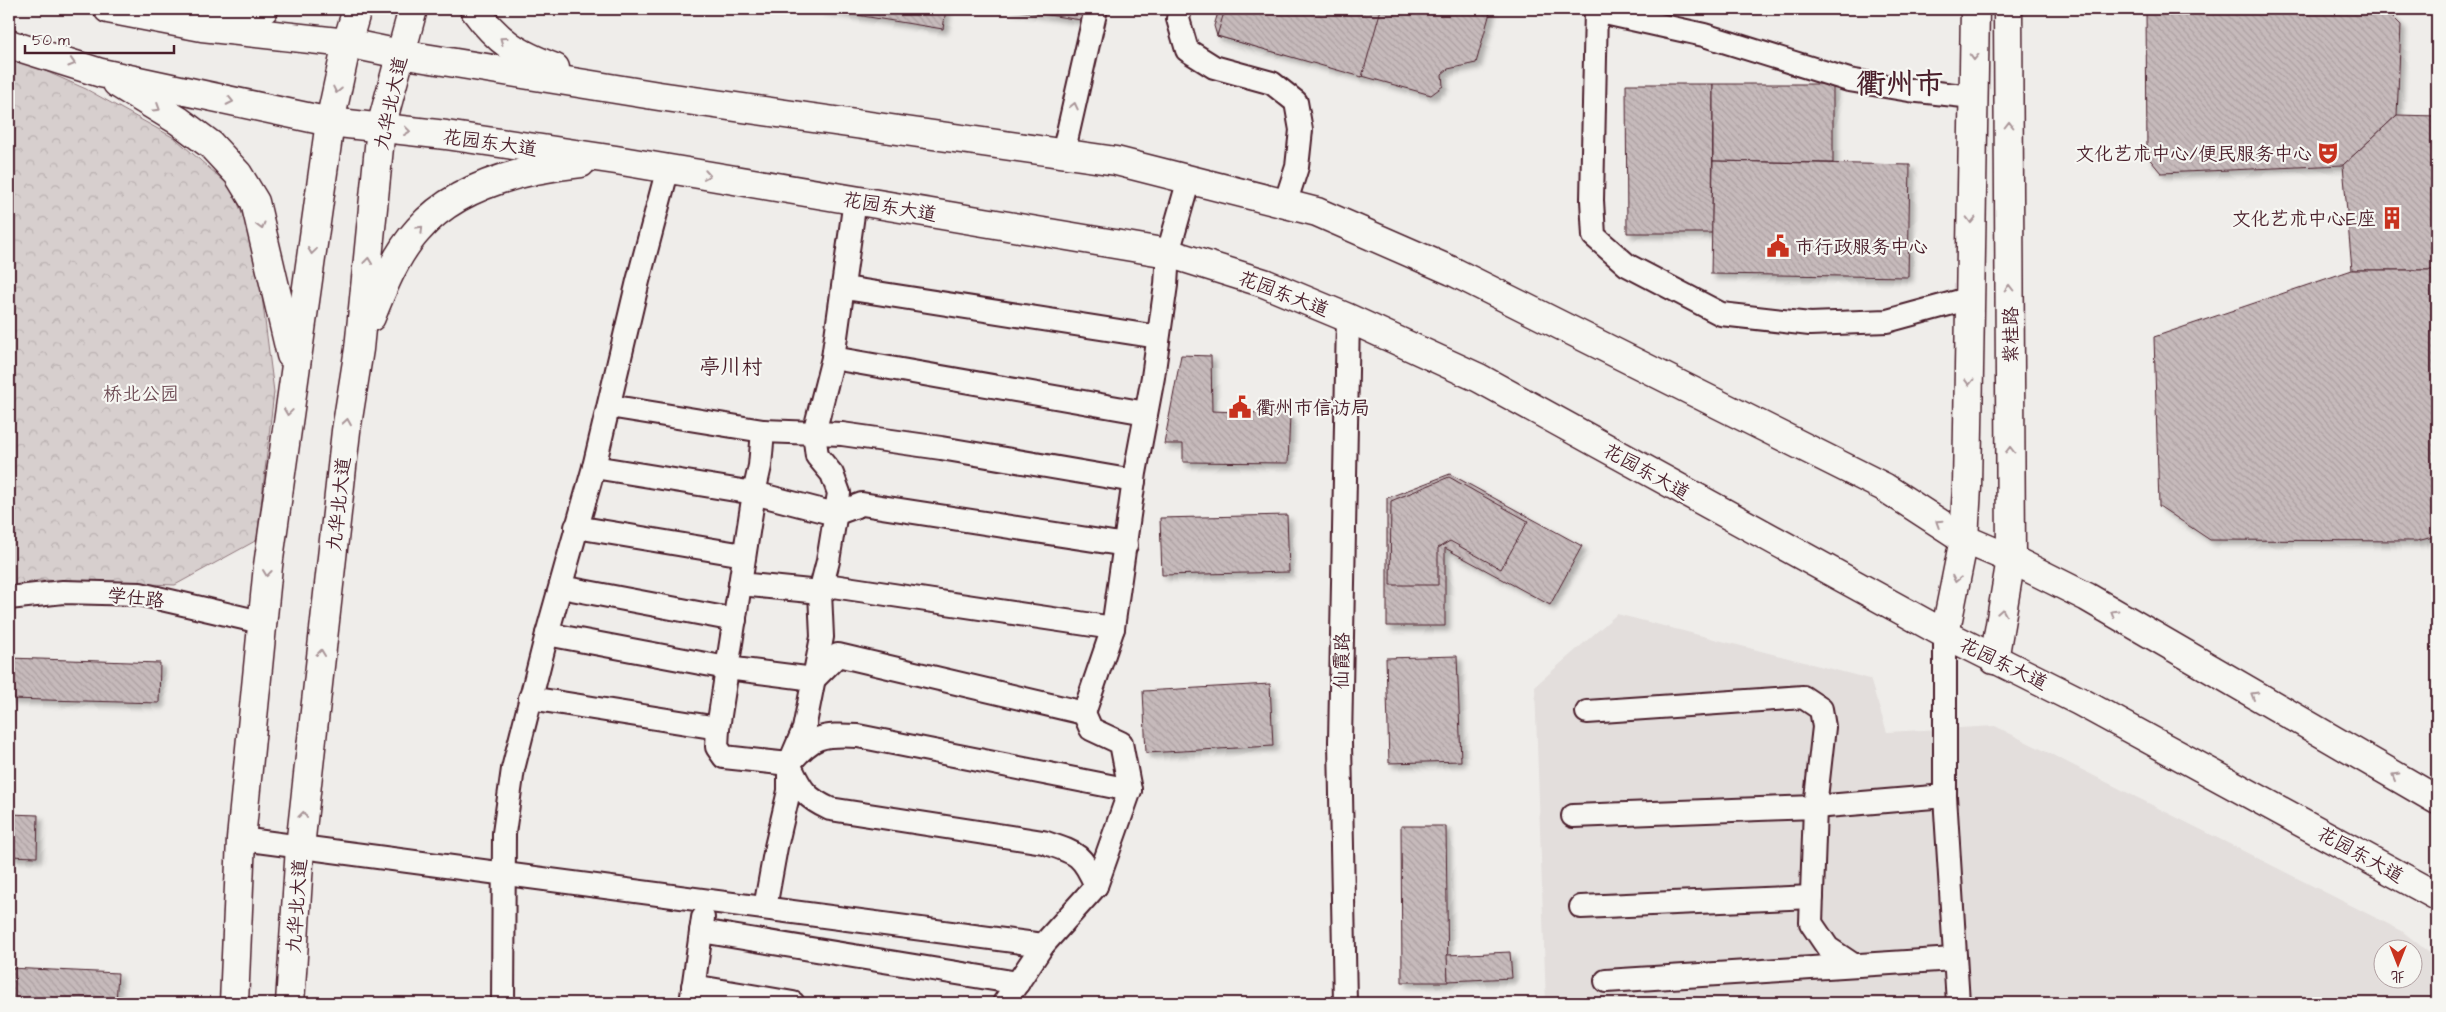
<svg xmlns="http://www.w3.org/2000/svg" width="2446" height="1012" font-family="'Architects Daughter','LXGW WenKai TC',sans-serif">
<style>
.built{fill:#e3dedc;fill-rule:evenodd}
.park{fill:url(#park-crowns);stroke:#90777c}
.building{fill:url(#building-back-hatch);stroke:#4a1f2b;filter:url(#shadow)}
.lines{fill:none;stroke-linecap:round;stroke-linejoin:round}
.minor-casing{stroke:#4a1f2b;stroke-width:26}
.major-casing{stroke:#4a1f2b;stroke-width:31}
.minor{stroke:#f6f6f2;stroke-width:22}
.major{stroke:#f6f6f2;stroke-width:28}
.oneway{stroke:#a99598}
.labels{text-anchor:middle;stroke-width:4.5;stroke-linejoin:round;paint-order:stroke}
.street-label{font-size:19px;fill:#4a1f2b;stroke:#f6f6f2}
.poi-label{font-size:19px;fill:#4a1f2b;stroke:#f6f6f2;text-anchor:end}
.park-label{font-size:19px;fill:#6d4b54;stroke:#f6f6f2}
.quarter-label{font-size:21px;fill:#4a1f2b;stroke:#f6f6f2}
.town-label{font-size:29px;font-weight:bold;fill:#4a1f2b;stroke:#f6f6f2}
</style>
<defs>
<pattern id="park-crowns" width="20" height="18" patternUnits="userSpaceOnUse" patternTransform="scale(1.25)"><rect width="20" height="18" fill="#d7cfce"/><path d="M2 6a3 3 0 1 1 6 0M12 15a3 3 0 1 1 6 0" fill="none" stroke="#bab1b1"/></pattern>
<pattern id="building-back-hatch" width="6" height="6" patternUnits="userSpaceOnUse" patternTransform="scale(1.25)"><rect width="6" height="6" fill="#c6babb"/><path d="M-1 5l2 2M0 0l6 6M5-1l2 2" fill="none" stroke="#ac9fa1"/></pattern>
<filter id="shadow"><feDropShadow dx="4.5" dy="4.5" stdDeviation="2.5" flood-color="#0004"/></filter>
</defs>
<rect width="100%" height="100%" fill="#efedea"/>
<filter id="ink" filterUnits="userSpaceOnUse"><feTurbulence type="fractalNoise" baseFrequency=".02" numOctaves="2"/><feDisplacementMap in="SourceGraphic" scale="10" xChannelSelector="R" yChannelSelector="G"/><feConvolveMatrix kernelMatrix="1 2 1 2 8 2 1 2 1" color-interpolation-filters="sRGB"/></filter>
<g filter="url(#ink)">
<path class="built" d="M1617,614L1870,679L1887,732L1995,726L2402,931L2437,959V1003H1546L1535,686ZM2384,950H2414V980H2384Z"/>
<path class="park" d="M9,55L86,89L176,139L232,188L256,249L274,392L257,540L175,585L40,580L9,587Z"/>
<g class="building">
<path d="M819,9H946L943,29Z"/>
<path d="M1009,9H1083L1081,20Z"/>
<path d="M1219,9H1491L1476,63L1448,69L1442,74L1443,86L1431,95L1217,36L1214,26Z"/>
<path d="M1225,9H1381L1362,77L1217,36Z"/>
<path d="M2146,9H2385L2401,25L2397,115L2343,165L2161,173L2147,156Z"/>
<path d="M1626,84H1713L1712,233H1627Z"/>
<path d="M1713,84H1833V163L1713,161Z"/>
<path d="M2397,115L2437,116V270H2352L2343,165Z"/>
<path d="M1713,161L1910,165L1908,277L1711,274Z"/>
<path d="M2352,270H2437V536L2417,541L2210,540L2159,506L2154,337Z"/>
<path d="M1181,355L1211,356L1212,411L1290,414L1288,463L1183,462V444H1164Z"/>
<path d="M1450,474L1582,546L1550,605L1445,548V626H1387V498Z"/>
<path d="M1449,477L1528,521L1501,569L1450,541L1438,548V585H1390L1391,501Z"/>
<path d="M1287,515L1289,572L1162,575L1160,518Z"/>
<path d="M1457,656L1461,761L1389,763L1386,658Z"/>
<path d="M9,658L160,663L159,703L9,699Z"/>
<path d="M1270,684L1273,746L1146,753L1143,691Z"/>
<path d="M9,814L38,815L37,857L9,856Z"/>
<path d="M1401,826H1446L1448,982H1402Z"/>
<path d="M1510,952L1512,978L1448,981L1447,955Z"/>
<path d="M9,968L118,973L116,1003H9Z"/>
<path d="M1406,1001L1506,1002V1003H1406Z"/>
</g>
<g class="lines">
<defs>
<g id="minor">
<path d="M1180,9L1178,19L1187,50L1214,67L1272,83L1296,102L1301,130L1297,167L1285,204"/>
<path d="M1596,9L1592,200L1594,236L1627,265L1721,314L1810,324L1887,321L1971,298"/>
<path d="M1596,11L1704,35L1849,80L1909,90L1973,97"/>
<path d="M1063,154L1096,9"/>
<path d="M845,288L1158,337"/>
<path d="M833,358L1146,413"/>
<path d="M609,406L763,431L842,434L941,448L1134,481"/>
<path d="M763,431L760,466L754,493L718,728L717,747L724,757L789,764C812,736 821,734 858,736L1130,790"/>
<path d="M594,467L754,493L835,514L862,504L1126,545"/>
<path d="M576,527L744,555"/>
<path d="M740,584L820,592L833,586L1113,628"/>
<path d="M561,587L735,620"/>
<path d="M9,598L63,592L140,594L261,622"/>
<path d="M547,634L727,668L814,679L838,655L1084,713"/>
<path d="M1945,634V796L1958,1003"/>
<path d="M530,698L718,728"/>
<path d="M1587,712L1803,697L1821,709L1824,727L1815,807L1811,923L1828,948L1852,964"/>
<path d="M791,768C802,791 806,798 830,809L1043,842C1076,853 1082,853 1096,886"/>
<path d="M1573,816L1815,807L1945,796"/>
<path d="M241,839L1043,945"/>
<path d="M1581,907L1812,897"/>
<path d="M765,908L776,847L789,791V764L804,729L822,637L820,592L828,561L839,493L832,474L817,456L814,433L833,358L855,200"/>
<path d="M701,931L1018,983"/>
<path d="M1606,981L1954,959"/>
<path d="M693,986L793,1003"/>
<path d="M503,1003L504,833L513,769L547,634L594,467L638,281L668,168"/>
<path d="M691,1003L703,918"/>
<path d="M1004,1003L1043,945L1096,886L1130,790L1121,743L1091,729L1084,713L1113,628L1135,473L1153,377L1166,285L1168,253L1189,179"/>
<path d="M1345,1003L1340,742L1348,318"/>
</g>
<g id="major">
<path d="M108,9L202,27L347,43L400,54L659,96L1116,161L1317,212L1452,271L1884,487L1964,539L2011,559L2087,597L2437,800"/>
<path d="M474,9C499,43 517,53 555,68"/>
<path d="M218,23L249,15L264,9"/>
<path d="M9,44L101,73L330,122L446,135L616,160L1168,253L1264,283L1348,318L1479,378L1945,634L2079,701L2437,896"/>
<path d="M117,83L179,121L211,145L238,174L255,202L291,355"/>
<path d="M371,317C383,287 396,254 418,230C457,185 524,169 581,163"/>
<path d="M1945,634L1964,539L1967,487L1975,9"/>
<path d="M1994,660L2011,559L2008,9"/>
<path d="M234,1003L241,839L268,566L330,122L347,43L357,9"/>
<path d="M290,1003L300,847L346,431L359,349L381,127L413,9"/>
</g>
</defs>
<use href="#minor" class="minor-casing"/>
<use href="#major" class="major-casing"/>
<use href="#minor" class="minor"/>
<use href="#major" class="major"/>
</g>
<defs><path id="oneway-chevron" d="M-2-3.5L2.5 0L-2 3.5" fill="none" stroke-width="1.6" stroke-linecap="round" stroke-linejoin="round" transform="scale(1.25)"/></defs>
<g class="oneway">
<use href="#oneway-chevron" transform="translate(503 40) rotate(-144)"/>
<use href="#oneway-chevron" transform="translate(1974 57) rotate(91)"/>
<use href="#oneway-chevron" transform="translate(72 63) rotate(17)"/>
<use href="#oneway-chevron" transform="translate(337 90) rotate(102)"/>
<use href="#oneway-chevron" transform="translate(230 101) rotate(12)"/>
<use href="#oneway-chevron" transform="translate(1074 106) rotate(-77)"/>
<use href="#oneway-chevron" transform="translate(157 108) rotate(32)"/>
<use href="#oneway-chevron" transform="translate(2009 125) rotate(-90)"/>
<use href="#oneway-chevron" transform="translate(407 131) rotate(7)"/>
<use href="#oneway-chevron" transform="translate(707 175) rotate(10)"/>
<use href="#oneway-chevron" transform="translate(1971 220) rotate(91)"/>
<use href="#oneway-chevron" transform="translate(261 226) rotate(75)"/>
<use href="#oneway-chevron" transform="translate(420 229) rotate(-46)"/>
<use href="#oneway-chevron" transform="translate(312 251) rotate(98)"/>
<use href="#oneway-chevron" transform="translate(368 261) rotate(-84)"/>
<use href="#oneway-chevron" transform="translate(2009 288) rotate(-90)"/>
<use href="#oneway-chevron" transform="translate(1969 382) rotate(91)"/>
<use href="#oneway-chevron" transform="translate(288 412) rotate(98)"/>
<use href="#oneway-chevron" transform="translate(347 422) rotate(-81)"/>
<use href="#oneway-chevron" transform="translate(2010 450) rotate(-90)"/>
<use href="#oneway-chevron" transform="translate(1939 523) rotate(-147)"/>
<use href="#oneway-chevron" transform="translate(267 573) rotate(97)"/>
<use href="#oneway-chevron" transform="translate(1956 579) rotate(101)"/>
<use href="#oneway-chevron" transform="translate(2002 612) rotate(-80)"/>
<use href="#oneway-chevron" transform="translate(2114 613) rotate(-149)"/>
<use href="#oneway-chevron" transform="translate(321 653) rotate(-84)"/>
<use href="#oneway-chevron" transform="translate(2254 695) rotate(-150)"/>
<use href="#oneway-chevron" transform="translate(2395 776) rotate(-150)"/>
<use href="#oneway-chevron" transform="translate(303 815) rotate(-84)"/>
</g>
</g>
<defs>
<symbol id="theatre-bare" viewBox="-9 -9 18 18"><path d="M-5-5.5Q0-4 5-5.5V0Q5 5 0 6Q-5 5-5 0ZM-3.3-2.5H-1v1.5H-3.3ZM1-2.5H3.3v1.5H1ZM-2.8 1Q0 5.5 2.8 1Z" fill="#c8321e" stroke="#f6f6f2" stroke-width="2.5" paint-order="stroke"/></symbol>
<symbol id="building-bare" viewBox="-9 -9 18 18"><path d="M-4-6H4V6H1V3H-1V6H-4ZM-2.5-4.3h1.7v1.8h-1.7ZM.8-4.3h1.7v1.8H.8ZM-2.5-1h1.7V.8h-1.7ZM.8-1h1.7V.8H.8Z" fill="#c8321e" stroke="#f6f6f2" stroke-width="2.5" paint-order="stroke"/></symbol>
<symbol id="civic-bare" viewBox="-9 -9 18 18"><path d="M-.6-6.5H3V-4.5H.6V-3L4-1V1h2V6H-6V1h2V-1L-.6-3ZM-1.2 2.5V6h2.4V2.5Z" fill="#c8321e" stroke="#f6f6f2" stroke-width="2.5" paint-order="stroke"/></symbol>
</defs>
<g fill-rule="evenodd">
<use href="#theatre-bare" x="2312" y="137" width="32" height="32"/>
<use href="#building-bare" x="2376" y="202" width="32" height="32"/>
<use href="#civic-bare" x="1762" y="230" width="32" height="32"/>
<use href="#civic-bare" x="1224" y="391" width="32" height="32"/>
</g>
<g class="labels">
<g class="street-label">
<text transform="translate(390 103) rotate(-78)" y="7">九华北大道</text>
<text transform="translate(490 142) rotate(8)" y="7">花园东大道</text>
<text transform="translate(890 206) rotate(10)" y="7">花园东大道</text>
<text transform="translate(1284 293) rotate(21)" y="7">花园东大道</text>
<text transform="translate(2010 335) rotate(-90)" y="7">紫桂路</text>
<text transform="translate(1647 471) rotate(29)" y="7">花园东大道</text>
<text transform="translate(338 504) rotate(-84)" y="7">九华北大道</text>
<text transform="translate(136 597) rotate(6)" y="7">学仕路</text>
<text transform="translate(1341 661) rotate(-89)" y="7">仙霞路</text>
<text transform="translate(2004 663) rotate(26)" y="7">花园东大道</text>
<text transform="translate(2361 854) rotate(29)" y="7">花园东大道</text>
<text transform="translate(296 906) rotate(-86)" y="7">九华北大道</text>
</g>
<g class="poi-label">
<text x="2312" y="160">文化艺术中心/便民服务中心</text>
<text x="2376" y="225">文化艺术中心E座</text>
<text x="1795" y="253" text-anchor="start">市行政服务中心</text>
<text x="1256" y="414" text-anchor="start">衢州市信访局</text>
</g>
<g class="park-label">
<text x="141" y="400">桥北公园</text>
</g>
<g class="quarter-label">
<text x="731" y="374">亭川村</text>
</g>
<g class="town-label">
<text x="1900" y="93">衢州市</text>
</g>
</g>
<rect width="2446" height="1012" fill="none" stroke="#f6f6f2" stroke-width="30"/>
<rect x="15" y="15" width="2416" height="982" fill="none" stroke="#4a1f2b" stroke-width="2" filter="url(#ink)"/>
<g transform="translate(2398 964) rotate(180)"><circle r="24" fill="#f6f6f2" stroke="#b1a0a2"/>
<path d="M0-4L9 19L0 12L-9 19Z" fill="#c8321e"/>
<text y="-8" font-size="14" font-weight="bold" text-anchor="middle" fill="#4a1f2b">北</text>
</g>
<path d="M25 45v8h149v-8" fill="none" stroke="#4a1f2b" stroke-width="2.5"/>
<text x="32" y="45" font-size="15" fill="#4a1f2b" stroke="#f6f6f2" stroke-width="4" paint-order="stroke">50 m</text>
</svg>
